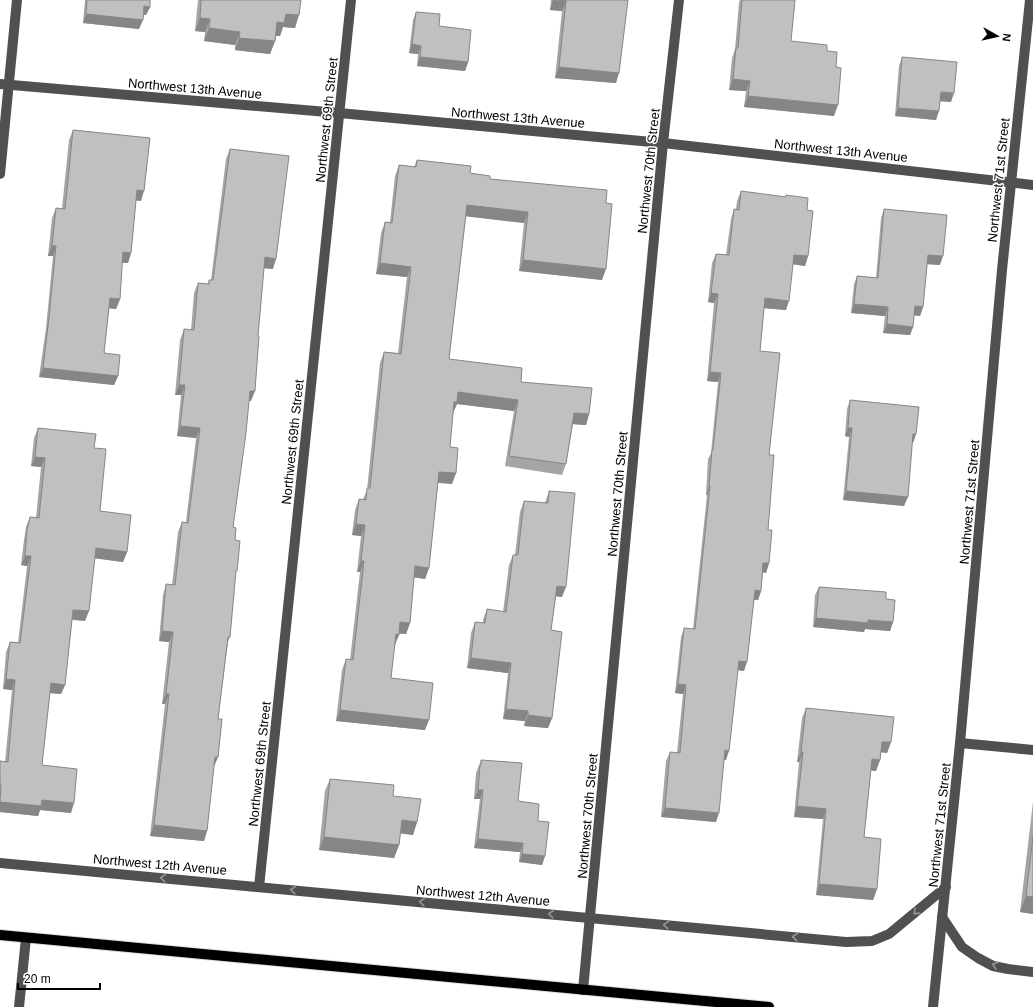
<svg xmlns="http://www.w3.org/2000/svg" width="1033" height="1007" font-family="Helvetica,sans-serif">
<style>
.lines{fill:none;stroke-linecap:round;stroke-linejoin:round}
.major-casing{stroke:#dbdbdb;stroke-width:12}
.minor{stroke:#505050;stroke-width:10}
.major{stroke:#000;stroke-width:10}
.wall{fill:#a5a5a5}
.shaded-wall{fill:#868686}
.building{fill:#c0c0c0;stroke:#868686}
.oneway{stroke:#969696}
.labels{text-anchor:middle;stroke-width:3;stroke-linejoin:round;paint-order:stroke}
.street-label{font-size:13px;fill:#000;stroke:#fff}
</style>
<rect width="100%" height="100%" fill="#fff"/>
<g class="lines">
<defs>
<path id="major" d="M0,935L769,1007"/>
</defs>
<use href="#major" class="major-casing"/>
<g class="minor">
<path d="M0,84L339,113L663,143L1033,185"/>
<path d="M0,174L17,0"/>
<path d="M960,743L1033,750"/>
<path d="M0,863L846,942L872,941L889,934L946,887"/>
<path d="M259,887L351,0"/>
<path d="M942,917L962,947L978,958L993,966L1008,969L1033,972"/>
<path d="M583,990L663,143L679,0"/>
<path d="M19,1007L26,938"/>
<path d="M933,1007L960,743L1002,270L1030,0"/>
</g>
<use href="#major" class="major"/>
</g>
<g class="wall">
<path d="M85,0H150V7L146,15H143L139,29L83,23Z"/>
<path d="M198,0H301L295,28L283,27L280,36H276L275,41L270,54L235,50V45L204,41L205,32L195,31Z"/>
<path d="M551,0H628L616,83L555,78L562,11L550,10Z"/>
<path d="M740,0H742L791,41L827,51L836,67L834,116L744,107L746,91L729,90L732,58L735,49L739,3Z"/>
<path d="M416,12L439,26L468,62L465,71L417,66L418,54L409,53L413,20Z"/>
<path d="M902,57L951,102L940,101L936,120L895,116L899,66Z"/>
<path d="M73,130L141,201L136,200L131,253L128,263H122L120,299L116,309L109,308L104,353L118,376L114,385L39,377L46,328L53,256H48L52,218L56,208H62L69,140Z"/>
<path d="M230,149L273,269L264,268L251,401H249L233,527L235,540V576L230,637L228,642L218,719L214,767L207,831L204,841L150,836L165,704H162L169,642L159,641L163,595L166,584L172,585L178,532L182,522H186L196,438L177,436L181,395H175L180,340L184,329L191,330L194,293L198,283L208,284L209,280H211L226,159Z"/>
<path d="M417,160L490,179L606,203L602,280L519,271L524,223L466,216L449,359L521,382L589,414L586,425L573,424L566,464L562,475L505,466L514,411L457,404L453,413L450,447L456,473L452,484L438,483L429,568L425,579L414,577L410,623L406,634H399L394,645L391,678L425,730L336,721L342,670L346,659L350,660L360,572H357L361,536L352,535L355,510L359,499H363L367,490L380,363L384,352L398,353L407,277L376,274L381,233L385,222H390L395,176L399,165L414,167Z"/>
<path d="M741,191L807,210L808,256L805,266L793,264L786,310L764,308L760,351L769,455L768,530L769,563L766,573L763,572L761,591L758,600H754L744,671L738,670L726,760H724L716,822L661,817L666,761L670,752L677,753L683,694L675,693L681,637L684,628L693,629L707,495H706L708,459L711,453L718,382L707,381L714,303L708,302L712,263L716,254L726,255L731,219L734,209H736L737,201Z"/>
<path d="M884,209L940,265L927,264L923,307L920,316L914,315L913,327L910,335L883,333L885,316L851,313L854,284L857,276L876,278L881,218Z"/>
<path d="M850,400L916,434L913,443H912L904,506L843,500L849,437L845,436L847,409Z"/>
<path d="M38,428L94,448L100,511L127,552L123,562L95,558L85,621L72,620L65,685L61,694L50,693L42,765L71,813L40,810L38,816L0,812V761L5,762L12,690L3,689L6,652L10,642L18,643L27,566L21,565L24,540L26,527L30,517L36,518L41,467L31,466L34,438Z"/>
<path d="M549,491L562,597L556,596L551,630L552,718L548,728L524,726L525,721L503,719L508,673L467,668L471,633L475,622L483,623V620L487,609L503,612L509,565L513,555H515L520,512L524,501L545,503Z"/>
<path d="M819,587L886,599L893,622L890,631L865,629L864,632L813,627L815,595Z"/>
<path d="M806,708L891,742L887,753L881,752L880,760L876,771L871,770L864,837L877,889L873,900L816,895L823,819L794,817L799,762H797L802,718Z"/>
<path d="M481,760L518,801L538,821L545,856L542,865L519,862L520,852L474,848L480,799H474L476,773Z"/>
<path d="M330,779L393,796L417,822L413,835L400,833L399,845L394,858L319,850L325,791Z"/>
<path d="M1033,802V914L1020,912Z"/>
</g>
<g class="shaded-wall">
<path d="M553,0L566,1L562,11L550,10Z"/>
<path d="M144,6L150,7L146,15H141Z"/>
<path d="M86,14L143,20L139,29L83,23Z"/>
<path d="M286,14L299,15L295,28L283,27L280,36L273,35L277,22Z"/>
<path d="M200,18L210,19L205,32L195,31Z"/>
<path d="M209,28L240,32L235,45L204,41Z"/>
<path d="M239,38L275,41L270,54L235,50Z"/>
<path d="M412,44L421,46L418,54L409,53Z"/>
<path d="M420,57L468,62L465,71L417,66Z"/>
<path d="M559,67L619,73L616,83L555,78Z"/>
<path d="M733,79L750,81L746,91L729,90Z"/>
<path d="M941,92L954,93L951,102L938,101Z"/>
<path d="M748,96L838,105L834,116L744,107Z"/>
<path d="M898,108L939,111L936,120L895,116Z"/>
<path d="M137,190L144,191L141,201L133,200Z"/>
<path d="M467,205L528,212L524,223L463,216Z"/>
<path d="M52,246H56L53,256H48Z"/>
<path d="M123,252L131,253L128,263L120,262Z"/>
<path d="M794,255L808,256L805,266L791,264Z"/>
<path d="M928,255L943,256L940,265L925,264Z"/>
<path d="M265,257L276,259L273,269L262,268Z"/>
<path d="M523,260L606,269L602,280L519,271Z"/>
<path d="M380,263L411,267L407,277L376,274Z"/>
<path d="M711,293L718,294L714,303L708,302Z"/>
<path d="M110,298L120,299L116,309L107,308Z"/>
<path d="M765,298L789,301L786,310L762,308Z"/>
<path d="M854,304L888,307L885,316L851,313Z"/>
<path d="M915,306L923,307L920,316L912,315Z"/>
<path d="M887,324L913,327L910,335L883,333Z"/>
<path d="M43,368L118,376L114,385L39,377Z"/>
<path d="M710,372L721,373L718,382L707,381Z"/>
<path d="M179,385H185L181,395H175Z"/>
<path d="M250,391H255L251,401H246Z"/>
<path d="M458,392L518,400L514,411L457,404L453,413L454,402Z"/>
<path d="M574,413L589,414L586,425L570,424Z"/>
<path d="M180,426L200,428L196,438L177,436Z"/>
<path d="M848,428H852L849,437L845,436Z"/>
<path d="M913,434H916L913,443H910Z"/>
<path d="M35,457L45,458L41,467L31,466Z"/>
<path d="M439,472L456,473L452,484L435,482Z"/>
<path d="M709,486H710L707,495H706Z"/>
<path d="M846,491L908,497L904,506L843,500Z"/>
<path d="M356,524L365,525L361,536L352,535Z"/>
<path d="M96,548L127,552L123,562L92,558Z"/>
<path d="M25,556H31L27,566L21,565Z"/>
<path d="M361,561H364L360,572H357Z"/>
<path d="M763,563H769L766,573L760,572Z"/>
<path d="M415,566L429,568L425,579L411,577Z"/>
<path d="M557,586L566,587L562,597L554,596Z"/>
<path d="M755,590L761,591L758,600L752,599Z"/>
<path d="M73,610L89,611L85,621L70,619Z"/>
<path d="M816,618L868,620L893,622L890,631L865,629L864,632L813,627Z"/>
<path d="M400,622L410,623L406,634L396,633Z"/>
<path d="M162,631L173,632L169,642L159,641Z"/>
<path d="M396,634L399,635L395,645H392Z"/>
<path d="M471,658L511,663L508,673L467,668Z"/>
<path d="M739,661L747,662L744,671L736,670Z"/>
<path d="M6,679L15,680L12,690L3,689Z"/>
<path d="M51,683L65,685L61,694L48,693Z"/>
<path d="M678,684L686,685L683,694L675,693Z"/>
<path d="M166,694H169L165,704H162Z"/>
<path d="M506,709L528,711L525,721L503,719Z"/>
<path d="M340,710L429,720L425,730L336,721Z"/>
<path d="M528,715L552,718L548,728L524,726Z"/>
<path d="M882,742H891L887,753L879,752Z"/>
<path d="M725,750L729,751L726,760L721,759Z"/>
<path d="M801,752H803L799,762H797Z"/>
<path d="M215,757H218L214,767Z"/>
<path d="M872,759L880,760L876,771L868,770Z"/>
<path d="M478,790H483L480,799H474Z"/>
<path d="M42,800L74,803L71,813L40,810L38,816L0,812V802Z"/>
<path d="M797,806L826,809L823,819L794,817Z"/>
<path d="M665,808L719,813L716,822L661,817Z"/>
<path d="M402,820L417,822L413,835L397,833Z"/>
<path d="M154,825L207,831L204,841L150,836Z"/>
<path d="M324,837L399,845L394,858L319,850Z"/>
<path d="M478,839L523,843L520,852L474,848Z"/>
<path d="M522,854L545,856L542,865L519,862Z"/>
<path d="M819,884L877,889L873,900L816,895Z"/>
<path d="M1026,896L1033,897V914L1020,912Z"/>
</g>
<g class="building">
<path d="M87,0H150V7L144,6L143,20L86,14Z"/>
<path d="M201,0H301L299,15L286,14L284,23L277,22L275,41L239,38L240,32L209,28L210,19L200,18Z"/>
<path d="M559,0H628L619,73L559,67L566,1Z"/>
<path d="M742,0H795L791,41L827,45V51L837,52L836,67L841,68L838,105L748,96L750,81L733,79L736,48H738Z"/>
<path d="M416,12L440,14L439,26L471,30L468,62L420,57L421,46L412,44Z"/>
<path d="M902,57L957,62L954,93L941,92L939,111L898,108Z"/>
<path d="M73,130L150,138L144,191L137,190L131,253L123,252L120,299L110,298L104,353L120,355L118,376L43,368L49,318L56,246H52L56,208L65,209Z"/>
<path d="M230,149L289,156L276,259L265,257L258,336H259L255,391H250L246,433L233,527L236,528L235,540L240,541L237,571H236L230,637H228L218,719H222L218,757H215L207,831L154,825L169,694H166L173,632L162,631L166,584L175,585L182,522L188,523L200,428L180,426L185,385H179L184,329L194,330L198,283L209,284V280H213Z"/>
<path d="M417,160L471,166L470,173L490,176V179L607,190L606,203L612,204L606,269L523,260L528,212L467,205L449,359L522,368L521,382L592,388L589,414L574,413L566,464L509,456L518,400L458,392L457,402H454L450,447L458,448L456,473L439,472L429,568L415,566L410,623L400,622L399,635L396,634L391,678L433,683L429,720L340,710L346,659L353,660L364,561H361L365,525L356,524L359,499L366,500L367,488H370L384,352L401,354L411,267L380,263L385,222L392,223L399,165L416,167Z"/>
<path d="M741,191L786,197V195L808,198L807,210L813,211L808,256L794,255L789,301L765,298L760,351L780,353L769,455H774L768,530H772L769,563H763L761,591L755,590L747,662L739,661L729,751L725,750L719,813L665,808L670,752L680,753L686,685L678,684L684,628L695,629L710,486H709L712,450H713L721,373L710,372L718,294L711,293L716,254L729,255L734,209L739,210Z"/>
<path d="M884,209L947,215L943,256L928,255L923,307L915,306L913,327L887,324L888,307L854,304L857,276L878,278Z"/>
<path d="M850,400L919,407L916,434H913L908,497L846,491L852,428H848Z"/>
<path d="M38,428L96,434L94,448L106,449L100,511L131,515L127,552L96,548L89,611L73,610L65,685L51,683L42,765L77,769L74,803L42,800L41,806L0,802L1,784H0V761L8,762L15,680L6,679L10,642L20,643L31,556H25L27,530L30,517L39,518L45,458L35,457Z"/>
<path d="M549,491L575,493L566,587L557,586L551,630L562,632L552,718L528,715V711L506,709L511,663L471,658L475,622L485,623L487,609L506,612L513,555H518L524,501L548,503Z"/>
<path d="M819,587L886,592V599L895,600L893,622L868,620V623L816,618Z"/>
<path d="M806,708L894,717L891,742H882L880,760L872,759L864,837L881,839L877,889L819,884L826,809L797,806L803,752H801Z"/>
<path d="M481,760L522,763L518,801L539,804L538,821L549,822L545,856L522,854L523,843L478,839L483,790H478L480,765H481Z"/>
<path d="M330,779L394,785L393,796L421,799L417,822L402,820L399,845L324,837Z"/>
<path d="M1033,837V897L1026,896Z"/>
</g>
<defs><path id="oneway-chevron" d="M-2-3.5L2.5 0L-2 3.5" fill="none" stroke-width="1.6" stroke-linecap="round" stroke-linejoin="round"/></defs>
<g class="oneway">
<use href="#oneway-chevron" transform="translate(163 878) rotate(-175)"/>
<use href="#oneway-chevron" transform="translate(293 890) rotate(-175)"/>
<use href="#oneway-chevron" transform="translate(422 902) rotate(-175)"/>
<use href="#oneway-chevron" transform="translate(916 912) rotate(139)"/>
<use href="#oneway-chevron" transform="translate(551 914) rotate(-174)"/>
<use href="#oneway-chevron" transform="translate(666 925) rotate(-175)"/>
<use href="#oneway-chevron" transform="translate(795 937) rotate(-175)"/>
<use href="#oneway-chevron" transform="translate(995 965) rotate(-161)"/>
</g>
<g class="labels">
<g class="street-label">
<text transform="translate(195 88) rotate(5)" y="5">Northwest 13th Avenue</text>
<text transform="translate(518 117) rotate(5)" y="5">Northwest 13th Avenue</text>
<text transform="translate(326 120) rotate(-84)" y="5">Northwest 69th Street</text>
<text transform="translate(841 150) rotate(6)" y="5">Northwest 13th Avenue</text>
<text transform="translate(648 171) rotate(-84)" y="5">Northwest 70th Street</text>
<text transform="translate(998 180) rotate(-84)" y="5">Northwest 71st Street</text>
<text transform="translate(292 442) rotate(-84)" y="5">Northwest 69th Street</text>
<text transform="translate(617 494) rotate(-85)" y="5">Northwest 70th Street</text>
<text transform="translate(969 502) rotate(-85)" y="5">Northwest 71st Street</text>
<text transform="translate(259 764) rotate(-84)" y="5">Northwest 69th Street</text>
<text transform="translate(587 816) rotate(-85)" y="5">Northwest 70th Street</text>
<text transform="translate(939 825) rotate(-84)" y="5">Northwest 71st Street</text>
<text transform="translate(160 864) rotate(5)" y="5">Northwest 12th Avenue</text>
<text transform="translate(483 895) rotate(5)" y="5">Northwest 12th Avenue</text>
</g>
</g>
<g transform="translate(997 36) rotate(98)" stroke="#ffffff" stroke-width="3" paint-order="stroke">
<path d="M0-3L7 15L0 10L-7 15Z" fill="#000000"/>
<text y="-6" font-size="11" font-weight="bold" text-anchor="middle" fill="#000000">N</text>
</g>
<path d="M18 983v6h82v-6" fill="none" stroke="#000000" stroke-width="2"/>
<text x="24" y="983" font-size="12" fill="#000000" stroke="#ffffff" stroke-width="3" paint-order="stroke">20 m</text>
</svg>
